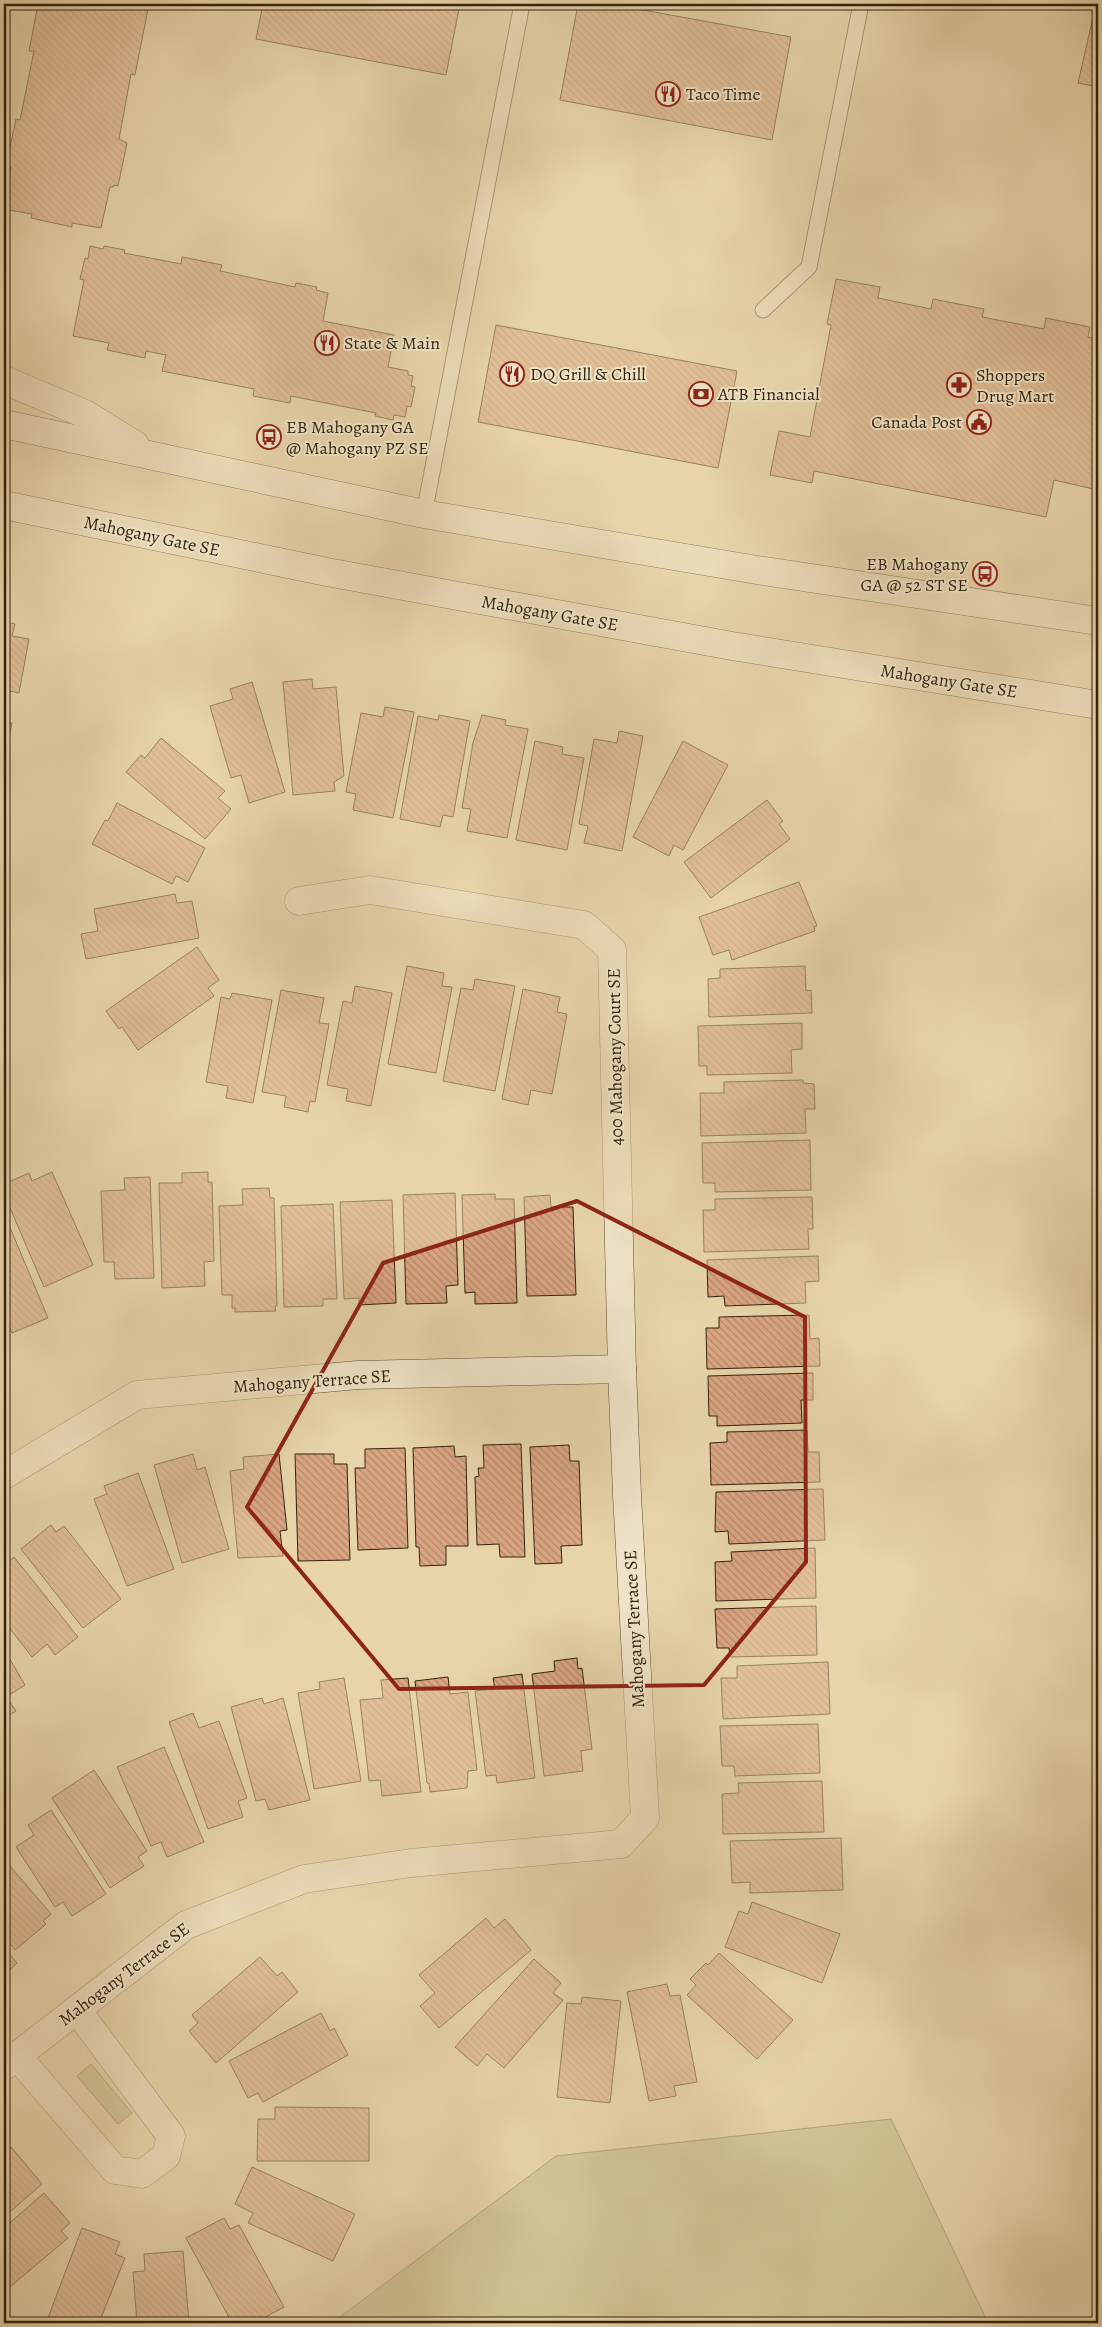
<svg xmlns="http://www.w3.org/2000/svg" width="1102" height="2327" font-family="Alegreya,serif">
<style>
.grass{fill:#bdbb83;stroke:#786e48}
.building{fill:url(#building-back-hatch);stroke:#34220d}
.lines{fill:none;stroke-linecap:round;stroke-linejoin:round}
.lane-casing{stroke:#614e34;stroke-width:17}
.street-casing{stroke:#614e34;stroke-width:29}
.secondary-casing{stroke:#34220d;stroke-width:29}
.lane{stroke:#efe3c7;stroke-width:15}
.street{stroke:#efe3c7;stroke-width:28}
.secondary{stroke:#efe3c7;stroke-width:28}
.marked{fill:none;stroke:#8f2418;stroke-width:4;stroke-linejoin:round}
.labels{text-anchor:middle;stroke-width:4;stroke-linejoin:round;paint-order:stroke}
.poi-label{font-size:18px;fill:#34220d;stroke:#efe3c7;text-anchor:start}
.street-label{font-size:18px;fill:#34220d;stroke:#efe3c7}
</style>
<defs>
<pattern id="building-back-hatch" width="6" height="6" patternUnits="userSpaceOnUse" patternTransform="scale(1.25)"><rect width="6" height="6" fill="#daa682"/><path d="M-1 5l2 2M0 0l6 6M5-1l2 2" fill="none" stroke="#b28769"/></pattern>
</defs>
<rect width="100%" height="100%" fill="#e7d4a9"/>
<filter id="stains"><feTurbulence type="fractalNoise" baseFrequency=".004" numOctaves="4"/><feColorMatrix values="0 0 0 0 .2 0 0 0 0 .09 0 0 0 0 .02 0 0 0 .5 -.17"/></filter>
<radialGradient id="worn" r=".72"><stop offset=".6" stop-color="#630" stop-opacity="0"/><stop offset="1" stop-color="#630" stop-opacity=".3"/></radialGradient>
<g class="grass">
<path d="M91,2064L132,2113L118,2124L77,2076Z"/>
<path d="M891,2119L988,2323H332L556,2156Z"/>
</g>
<g class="building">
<path d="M38,4H149L135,75L131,74L119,139L127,143L118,186L114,185L113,187H110L101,228L72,223V227L31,218L32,214L4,209L11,167L6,166L16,119L20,120L34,51H29Z"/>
<path d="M263,4H460L446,75L256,39Z"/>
<path d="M578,4H610L791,37L772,140L560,100Z"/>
<path d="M1096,4H1098V87L1078,83Z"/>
<path d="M90,246L103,249L104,246L125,250L124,253L181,264L182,257L222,265L220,271L295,287L296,283L317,287L316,290L328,293L323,321L394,335L388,367L408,371V375L413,376L411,386L415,387L411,407L407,406L405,417L394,415L393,420L375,416L376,413L291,396L290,403L253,396L254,389L162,371L166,355L146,351L145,358L107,350L109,343L73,336L84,280L80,279L85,258L88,259Z"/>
<path d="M836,279L880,287L878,298L931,309L933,299L984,309L982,317L1044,329L1046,318L1090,327L1088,337L1097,339L1098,332V490L1054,480L1046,517L814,471L812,483L770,475L779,431L810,437L831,325L827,324Z"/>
<path d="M496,325L737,371L718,468L478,422Z"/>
<path d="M4,622L15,624L12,636L29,639L19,693L10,691L8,702H4Z"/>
<path d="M312,679L313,689L336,687L344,776L334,782L335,791L293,795L283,682Z"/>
<path d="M252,682L285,792L249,803L241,775L231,778L210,706L233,699L230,689Z"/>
<path d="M385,707L414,712L393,818L353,810L356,794L346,792L361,713L383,717Z"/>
<path d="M439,715L470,721L453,817L443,815L440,827L400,819L418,716L438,720Z"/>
<path d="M482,715L506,720L505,725L528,729L507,838L467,831L471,809L462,808L473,743Z"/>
<path d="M4,721L12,723L4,762Z"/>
<path d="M619,731L643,736L622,851L584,843L588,826L579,824L594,739L617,743Z"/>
<path d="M161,738L225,791L218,798L231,809L205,839L126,772L141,755L145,758Z"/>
<path d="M535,741L563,747L562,754L584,758L567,850L516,840Z"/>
<path d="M683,741L728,765L683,850L674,845L669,856L633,837Z"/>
<path d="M767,800L783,821L779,824L790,839L711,898L684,862Z"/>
<path d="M117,803L205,848L188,882L176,876L172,884L92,844L105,820L108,821Z"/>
<path d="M799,882L817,926L814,927L815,931L732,960L729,950L713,955L699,917Z"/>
<path d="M175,894L177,903L192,901L199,938L86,959L81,934L98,931L94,909Z"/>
<path d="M197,947L219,980L208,988L214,996L138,1050L122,1027L119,1029L106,1011Z"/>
<path d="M407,966L444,973L442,986L452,987L436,1073L388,1064Z"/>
<path d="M805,966L806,991L811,990L812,1013L709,1017L708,979L720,978V969Z"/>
<path d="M475,979L515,986L495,1091L443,1081L461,988L473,990Z"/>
<path d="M355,986L392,993L371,1106L346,1101L348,1089L327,1085L343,1001L352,1003Z"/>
<path d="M523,989L560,997L557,1012L567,1014L552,1094L531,1090L528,1105L502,1099Z"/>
<path d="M281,990L324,998L319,1023L329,1024L315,1102L310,1101L308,1112L284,1107L286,1096L262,1092Z"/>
<path d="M232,993L272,1000L253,1103L226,1098L228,1086L206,1082L221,997L230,999Z"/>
<path d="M802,1023V1049L791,1050L792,1073L707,1075V1066H699L698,1026Z"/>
<path d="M803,1080V1083L814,1084L815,1109H805L806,1133L701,1136L700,1093H724V1082Z"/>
<path d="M810,1140L811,1190L715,1192V1183H703L702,1143Z"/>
<path d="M52,1172L93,1265L44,1287L4,1194V1184L29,1173L32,1181Z"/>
<path d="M208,1172V1182H212L214,1261L204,1262L205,1286L162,1288L159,1183H182V1173Z"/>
<path d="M150,1177L154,1278L115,1279L114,1262H104L101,1191L125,1190L124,1178Z"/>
<path d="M269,1188L270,1198H274L277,1306H275L276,1311L235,1312V1308H232V1295H222L219,1206L243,1205L242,1189Z"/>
<path d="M455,1193L458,1285L446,1286L447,1303L406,1304L403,1195Z"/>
<path d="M495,1194V1199H514L517,1303L475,1304V1292L465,1293L462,1195Z"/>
<path d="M550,1195L551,1207H573L576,1295L527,1296L524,1197Z"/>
<path d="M812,1197L813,1229H808L809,1249L704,1252L703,1210H715V1199Z"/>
<path d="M392,1200L396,1303L359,1305V1298L344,1299L340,1202Z"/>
<path d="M333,1204L337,1299H323V1306L284,1307L281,1206Z"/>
<path d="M6,1218L48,1318L12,1333L4,1315V1219Z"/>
<path d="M818,1256L819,1281L805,1282L806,1303L725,1306L724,1296L708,1297L707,1260Z"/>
<path d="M809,1315L810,1339L819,1338L820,1366L707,1369L706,1328H719V1317Z"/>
<path d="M813,1373V1400H801L802,1423L717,1426V1416H709L708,1376Z"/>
<path d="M807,1430L808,1452H819L820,1482L711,1485L710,1443L727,1442V1432Z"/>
<path d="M521,1444L525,1557H500L499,1544L477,1545L475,1477L479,1476L478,1468H484L483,1445Z"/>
<path d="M569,1445L570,1461H579L582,1545L561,1546L562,1563L535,1564L530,1447Z"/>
<path d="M454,1446L455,1457L466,1456L468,1546H446V1565L420,1566L419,1547H416L413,1448Z"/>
<path d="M405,1448L408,1548L358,1550L355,1468H365V1449Z"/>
<path d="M193,1454L197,1470L205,1467L229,1549L182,1563L154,1465Z"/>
<path d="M279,1454L287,1530L280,1531L283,1556L238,1558L230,1471L244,1469L243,1457Z"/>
<path d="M295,1454H334V1464H347L350,1560L298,1561Z"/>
<path d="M138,1473L174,1569L127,1586L94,1499L107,1494L104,1486Z"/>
<path d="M823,1489L825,1540L729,1544L728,1531L715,1532L716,1492Z"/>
<path d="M51,1525L56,1532L64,1526L121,1599L83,1628L21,1549Z"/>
<path d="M815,1548L816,1598L716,1601L715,1562L732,1561L731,1552Z"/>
<path d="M14,1557L78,1637L55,1655L47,1644L32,1657L4,1621V1566Z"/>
<path d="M816,1606L817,1655L730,1657L729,1648H717L715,1609Z"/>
<path d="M4,1649L25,1685L6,1697L16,1711L4,1718Z"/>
<path d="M577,1658L578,1669L582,1668L592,1749L581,1751L583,1771L544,1776L532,1674L555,1671L554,1661Z"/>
<path d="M828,1662L830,1714L723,1719L721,1678H737V1666Z"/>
<path d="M522,1674L535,1778L497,1783L496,1775L486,1776L475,1691L495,1689L493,1678Z"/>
<path d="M448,1677L450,1694L468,1692L477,1770L468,1771L467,1788L430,1792L429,1783H427L415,1681Z"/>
<path d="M344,1678L361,1781L314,1789L298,1693L320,1689L319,1682Z"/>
<path d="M408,1678L421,1792L382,1796L380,1780L369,1781L360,1700L383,1698L381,1680Z"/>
<path d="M262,1698L264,1704L283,1698L310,1800L269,1810L265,1799L256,1801L231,1707Z"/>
<path d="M193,1713L199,1728L219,1721L247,1798L238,1801L243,1817L208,1829L169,1722Z"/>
<path d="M818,1724L820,1773L735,1776L734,1766H722L720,1726Z"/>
<path d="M164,1747L204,1842L167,1857L161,1842L151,1846L117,1767Z"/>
<path d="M94,1770L147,1851L138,1857L144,1866L110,1888L52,1798Z"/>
<path d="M822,1781L824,1832L723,1834L722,1794L739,1793L738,1783Z"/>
<path d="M51,1810L106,1894L72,1916L63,1902L55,1907L16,1847L34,1835L28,1825Z"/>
<path d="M841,1838L843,1890L750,1893V1882L732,1883L730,1841Z"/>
<path d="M4,1859L51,1914L43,1921L46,1924L15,1950L4,1936Z"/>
<path d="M752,1902L840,1934L822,1983L725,1947L739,1911L748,1914Z"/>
<path d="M486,1918L494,1928L505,1919L531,1950L439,2028L420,2006L435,1993L419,1975Z"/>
<path d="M4,1948L17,1963L4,1975Z"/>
<path d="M719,1953L793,2020L757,2059L687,1995L696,1985L690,1979L706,1963L708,1965Z"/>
<path d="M260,1957L277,1976L282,1972L298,1992L216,2063L189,2031L198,2023L192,2015Z"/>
<path d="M534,1959L561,1983L553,1993L563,2000L504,2068L487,2054L477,2066L455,2047Z"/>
<path d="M667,1984L670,1996L680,1995L697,2082L674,2086L676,2096L649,2101L627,1992Z"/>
<path d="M582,1997L621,2001L610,2103L557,2097L567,2003L581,2004Z"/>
<path d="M321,2013L330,2031L334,2028L348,2055L263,2102L258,2093L248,2098L229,2061Z"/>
<path d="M275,2107L369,2108V2161H257L258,2119H275Z"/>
<path d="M11,2147L42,2184L4,2217V2153Z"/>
<path d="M252,2167L355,2214L333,2261L248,2223L253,2213L235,2204Z"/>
<path d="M44,2193L70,2223L61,2231L68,2238L4,2292V2228Z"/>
<path d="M224,2218L230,2229L239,2225L284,2307L260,2320L262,2322L260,2323H232L186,2238Z"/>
<path d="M82,2228L120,2242L115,2254L125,2258L99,2323H46Z"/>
<path d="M183,2251L189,2323H137L133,2272L145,2271L144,2254Z"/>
</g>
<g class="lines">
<defs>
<g id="lane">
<path d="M763,310L809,267L861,4"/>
<path d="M424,514L522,4"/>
</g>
<g id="street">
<path d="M299,901L370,890L584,925L612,950L622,1369"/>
<path d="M4,1475L137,1395L358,1375L622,1369L627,1495L645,1818L621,1844L411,1863L304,1879L186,1925L4,2066"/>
<path d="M16,2055L115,2170L142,2174L166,2156L171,2136L77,2010"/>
</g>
<g id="secondary">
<path d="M4,380L85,414L135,445"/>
<path d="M4,424L424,514L757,570L1098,621"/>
<path d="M4,505L327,572L732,646L1098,705"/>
</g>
</defs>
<use href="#lane" class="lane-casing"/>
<use href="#street" class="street-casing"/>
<use href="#secondary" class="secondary-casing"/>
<use href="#lane" class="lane"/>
<use href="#street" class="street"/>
<use href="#secondary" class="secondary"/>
</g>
<path d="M0 0H1102V2327H0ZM577,1201L805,1317L806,1562L704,1685L399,1689L247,1507L383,1263Z" fill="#e7d4a9" fill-opacity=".55" fill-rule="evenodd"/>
<path class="marked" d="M577,1201L805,1317L806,1562L704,1685L399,1689L247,1507L383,1263Z"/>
<defs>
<symbol id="restaurant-ring" viewBox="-11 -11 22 22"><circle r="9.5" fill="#efe3c7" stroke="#8f2418" stroke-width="1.5"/><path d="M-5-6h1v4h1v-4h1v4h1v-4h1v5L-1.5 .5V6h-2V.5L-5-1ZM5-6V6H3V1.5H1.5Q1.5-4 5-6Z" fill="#8f2418"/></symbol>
<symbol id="pharmacy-ring" viewBox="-11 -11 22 22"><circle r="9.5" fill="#efe3c7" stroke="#8f2418" stroke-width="1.5"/><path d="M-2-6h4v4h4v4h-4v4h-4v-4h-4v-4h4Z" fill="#8f2418"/></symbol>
<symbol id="bank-ring" viewBox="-11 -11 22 22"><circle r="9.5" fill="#efe3c7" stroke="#8f2418" stroke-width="1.5"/><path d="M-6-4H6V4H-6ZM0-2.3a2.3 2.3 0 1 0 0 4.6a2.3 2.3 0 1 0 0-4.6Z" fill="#8f2418"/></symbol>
<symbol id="civic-ring" viewBox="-11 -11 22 22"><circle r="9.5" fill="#efe3c7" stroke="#8f2418" stroke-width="1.5"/><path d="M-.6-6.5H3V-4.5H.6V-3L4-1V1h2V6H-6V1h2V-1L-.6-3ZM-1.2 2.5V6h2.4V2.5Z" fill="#8f2418"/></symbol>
<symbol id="bus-ring" viewBox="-11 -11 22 22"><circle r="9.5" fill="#efe3c7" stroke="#8f2418" stroke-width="1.5"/><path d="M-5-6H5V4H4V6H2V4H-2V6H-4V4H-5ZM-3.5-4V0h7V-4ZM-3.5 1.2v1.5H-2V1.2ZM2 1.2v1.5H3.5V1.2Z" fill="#8f2418"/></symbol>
</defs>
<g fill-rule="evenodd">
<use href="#restaurant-ring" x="654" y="80" width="28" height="28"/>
<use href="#restaurant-ring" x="313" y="329" width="28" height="28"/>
<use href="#restaurant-ring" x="498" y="360" width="28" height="28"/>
<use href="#pharmacy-ring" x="945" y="371" width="28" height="28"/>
<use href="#bank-ring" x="687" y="380" width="28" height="28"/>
<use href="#civic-ring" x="965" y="408" width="28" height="28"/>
<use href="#bus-ring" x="255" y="423" width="28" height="28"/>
<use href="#bus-ring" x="971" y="560" width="28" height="28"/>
</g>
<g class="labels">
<g class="poi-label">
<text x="686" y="100">Taco Time</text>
<text x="344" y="349">State &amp; Main</text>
<text x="530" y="380">DQ Grill &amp; Chill</text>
<text x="976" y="381">Shoppers<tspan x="976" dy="21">Drug Mart</tspan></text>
<text x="718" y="400">ATB Financial</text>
<text x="962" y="428" text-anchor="end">Canada Post</text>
<text x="286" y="433">EB Mahogany GA<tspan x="286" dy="21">@ Mahogany PZ SE</tspan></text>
<text x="968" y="570" text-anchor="end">EB Mahogany<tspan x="968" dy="21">GA @ 52 ST SE</tspan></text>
</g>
<g class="street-label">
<text transform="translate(152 536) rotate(12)" y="6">Mahogany Gate SE</text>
<text transform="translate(550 613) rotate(10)" y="6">Mahogany Gate SE</text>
<text transform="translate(949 681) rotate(9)" y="6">Mahogany Gate SE</text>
<text transform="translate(615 1057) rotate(-91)" y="6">400 Mahogany Court SE</text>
<text transform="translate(312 1381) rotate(-4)" y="6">Mahogany Terrace SE</text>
<text transform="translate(634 1629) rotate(-93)" y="6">Mahogany Terrace SE</text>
<text transform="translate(124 1974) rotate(-37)" y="6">Mahogany Terrace SE</text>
</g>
</g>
<rect width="1102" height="2327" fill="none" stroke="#e7d4a9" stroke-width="20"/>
<rect x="5" y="5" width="1092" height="2317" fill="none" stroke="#34220d" stroke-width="2.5"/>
<rect x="10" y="10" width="1082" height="2307" fill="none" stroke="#34220d"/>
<rect width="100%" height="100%" filter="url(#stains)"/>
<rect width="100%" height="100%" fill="url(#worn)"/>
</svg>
